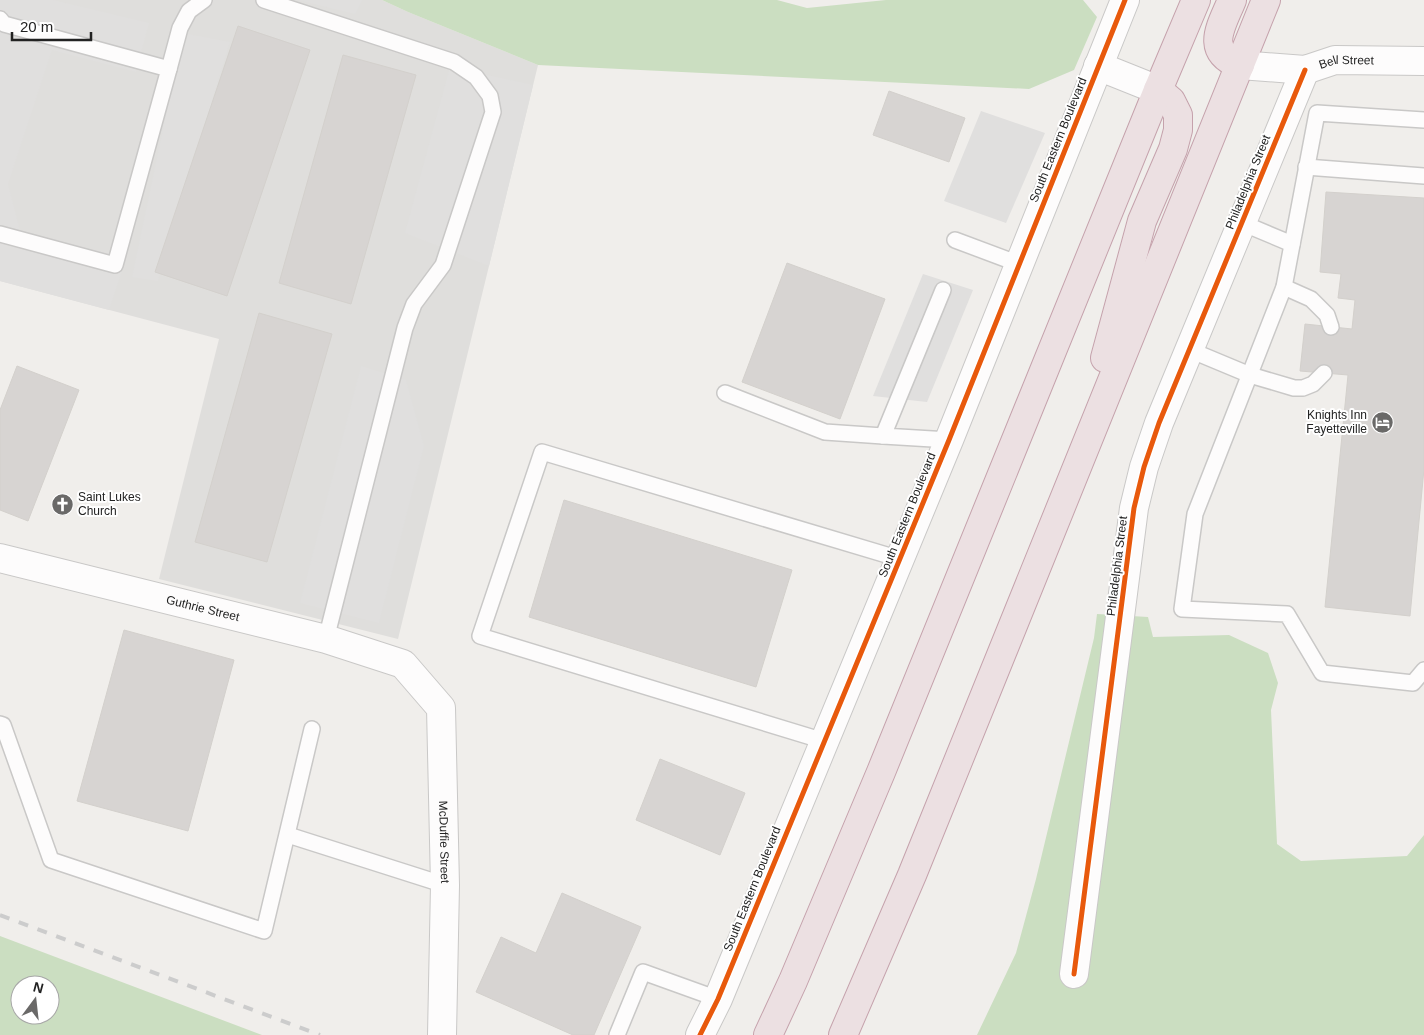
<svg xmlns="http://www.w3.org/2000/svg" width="1424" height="1035" font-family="Helvetica,sans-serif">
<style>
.residential{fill:#dfdedc}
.forest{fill:#cbdec1;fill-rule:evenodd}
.parking{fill:#e0dfde}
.building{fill:#d7d4d2;stroke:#d3d0cc}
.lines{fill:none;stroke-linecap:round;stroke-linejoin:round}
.lane-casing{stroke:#c9c8c7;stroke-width:18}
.street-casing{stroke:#c9c8c7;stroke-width:30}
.highway-casing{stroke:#c5a2ac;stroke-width:30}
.lane{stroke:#fdfcfc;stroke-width:15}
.street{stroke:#fdfcfc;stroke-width:28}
.highway{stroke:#ece0e2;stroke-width:28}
.rail{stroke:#ccc;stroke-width:4;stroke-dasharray:10 10;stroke-linecap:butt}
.cycleway-casing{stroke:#fff;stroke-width:8}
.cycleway{stroke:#e8590c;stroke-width:5}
.labels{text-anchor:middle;stroke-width:4;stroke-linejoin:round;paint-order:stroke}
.street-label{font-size:12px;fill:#222;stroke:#fff}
.poi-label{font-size:12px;fill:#222;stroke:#fff;text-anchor:end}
</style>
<rect width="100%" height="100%" fill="#f0eeeb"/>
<path class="residential" d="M0,0H382L408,12L538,65L398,639L159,579L219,339L0,281Z"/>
<g class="forest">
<path d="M382,0H777L807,8L886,0H1083L1097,17L1074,70L1029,89L538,65L408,12Z"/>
<path d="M1097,614L1148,617L1153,637L1229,635L1268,653L1278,683L1271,710L1277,844L1301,861L1407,856L1424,835V1035H977L1016,953L1036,879L1094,638Z"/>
<path d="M0,936L262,1035H0ZM20,985H50V1015H20Z"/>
</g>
<g class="parking">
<path d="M0,0H53L149,23L136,72L52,50L8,184L23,242L123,268L109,310L0,281Z"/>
<path d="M298,0H362L355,14Z"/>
<path d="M183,33L230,42L158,281L132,277Z"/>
<path d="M450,67L533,85L489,266L405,233Z"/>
<path d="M981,111L1045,133L1006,223L944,201Z"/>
<path d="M923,274L973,290L927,402L873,396Z"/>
<path d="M361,366L406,380L424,446L379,623L300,603Z"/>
</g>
<g class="building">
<path d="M238,26L310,50L227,296L155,272Z"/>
<path d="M343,55L416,75L351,304L279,283Z"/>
<path d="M889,91L965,118L949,162L873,135Z"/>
<path d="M1326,192L1424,198V469L1410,616L1325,607L1348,375L1300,371L1305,324L1352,329L1355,300L1338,298L1341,274L1320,272Z"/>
<path d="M787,263L885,299L840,419L742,382Z"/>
<path d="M259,313L332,334L267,562L195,542Z"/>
<path d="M17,366L79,390L28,521L0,510V410Z"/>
<path d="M564,500L792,570L756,687L529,617Z"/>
<path d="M124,630L234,660L188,831L77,801Z"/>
<path d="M660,759L745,793L720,855L636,820Z"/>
<path d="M562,893L641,927L594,1035H573L476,992L501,937L536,953Z"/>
</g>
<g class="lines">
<defs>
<g id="lane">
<path d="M264,0L454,62L476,77L490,96L493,112L443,265L414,304L405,328L326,639"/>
<path d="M0,19L4,24L169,69L115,265L0,234"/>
<path d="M169,69L180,28L189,11L204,0"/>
<path d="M1424,120L1317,113L1284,287L1195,514L1182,609L1287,614L1322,673L1413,683L1424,670"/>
<path d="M1306,167L1424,176"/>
<path d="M1242,223L1292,244"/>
<path d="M955,240L1019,264"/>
<path d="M1284,287L1311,299L1327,315L1331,327"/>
<path d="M943,290L883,436L949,440"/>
<path d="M1190,350L1250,375L1294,388H1303L1313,384L1324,373"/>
<path d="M725,393L825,432L883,436"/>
<path d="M0,724L3,725L51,860L264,931L312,729"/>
<path d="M824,741L480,636L542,452L900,559"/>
<path d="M288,835L445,885"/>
<path d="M617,1035L643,972L718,999"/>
</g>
<g id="street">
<path id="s1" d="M1240,65L1305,70L1335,60L1424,61"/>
<path d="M1098,66L1158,90"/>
<path id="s2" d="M0,558L326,639L403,664L441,708L445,885L442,1035"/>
<path d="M1074,974L1134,508L1144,467L1159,423L1305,70"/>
<path d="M700,1035L718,999L949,440L1125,0"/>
</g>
<g id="highway">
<path d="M1232,0C1221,27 1204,51 1240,65"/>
<path d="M1105,358L1142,221L1173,149L1178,130V115L1171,101L1158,90"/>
<path d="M768,1035L793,981L881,772L1158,90L1196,0"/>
<path d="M843,1035L912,875L1266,0"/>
</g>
</defs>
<use href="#lane" class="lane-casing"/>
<use href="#street" class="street-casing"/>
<use href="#highway" class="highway-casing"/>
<use href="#lane" class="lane"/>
<use href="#street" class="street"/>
<use href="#highway" class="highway"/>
<path class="rail" d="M0,915L320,1035"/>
<defs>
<g id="cycleway">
<path d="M1074,974L1134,508L1144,467L1159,423L1305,70"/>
<path d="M700,1035L718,999L949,440L1125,0"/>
</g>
</defs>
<use href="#cycleway" class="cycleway-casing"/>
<use href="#cycleway" class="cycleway"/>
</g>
<defs>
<symbol id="hotel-disc" viewBox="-11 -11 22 22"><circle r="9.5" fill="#6a6968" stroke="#fff"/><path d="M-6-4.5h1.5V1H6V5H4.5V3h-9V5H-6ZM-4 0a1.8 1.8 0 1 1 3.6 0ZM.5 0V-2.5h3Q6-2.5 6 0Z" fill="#fff"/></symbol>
<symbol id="church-disc" viewBox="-11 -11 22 22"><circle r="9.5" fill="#6a6968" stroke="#fff"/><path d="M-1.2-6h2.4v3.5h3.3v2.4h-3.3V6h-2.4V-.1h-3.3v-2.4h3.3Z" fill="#fff"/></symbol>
</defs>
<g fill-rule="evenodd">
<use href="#hotel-disc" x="1370" y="410" width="25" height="25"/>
<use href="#church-disc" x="50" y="492" width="25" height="25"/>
</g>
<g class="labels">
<g class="street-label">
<text dy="4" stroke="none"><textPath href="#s1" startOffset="108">Bell Street</textPath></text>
<text transform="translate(1058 140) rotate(-68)" y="4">South Eastern Boulevard</text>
<text transform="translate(1248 182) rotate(-68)" y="4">Philadelphia Street</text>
<text transform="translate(907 515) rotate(-68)" y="4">South Eastern Boulevard</text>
<text transform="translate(1117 566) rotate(-83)" y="4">Philadelphia Street</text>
<text dy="4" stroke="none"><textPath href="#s2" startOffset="209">Guthrie Street</textPath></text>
<text dy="4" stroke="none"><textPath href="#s2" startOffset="609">McDuffie Street</textPath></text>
<text transform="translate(752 889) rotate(-68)" y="4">South Eastern Boulevard</text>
</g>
<g class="poi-label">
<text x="1367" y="419">Knights Inn<tspan x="1367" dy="14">Fayetteville</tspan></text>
<text x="78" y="501" text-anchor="start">Saint Lukes<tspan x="78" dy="14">Church</tspan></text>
</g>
</g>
<g transform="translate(35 1000) rotate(15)"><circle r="24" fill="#ffffff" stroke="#a7a7a7"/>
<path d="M0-4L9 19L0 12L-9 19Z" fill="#6a6968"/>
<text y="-8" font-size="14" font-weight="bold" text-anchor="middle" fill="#222222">N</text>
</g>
<path d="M12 32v8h79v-8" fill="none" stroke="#222222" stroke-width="2.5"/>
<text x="20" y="32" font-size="15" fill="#222222" stroke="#ffffff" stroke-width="4" paint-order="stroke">20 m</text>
</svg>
